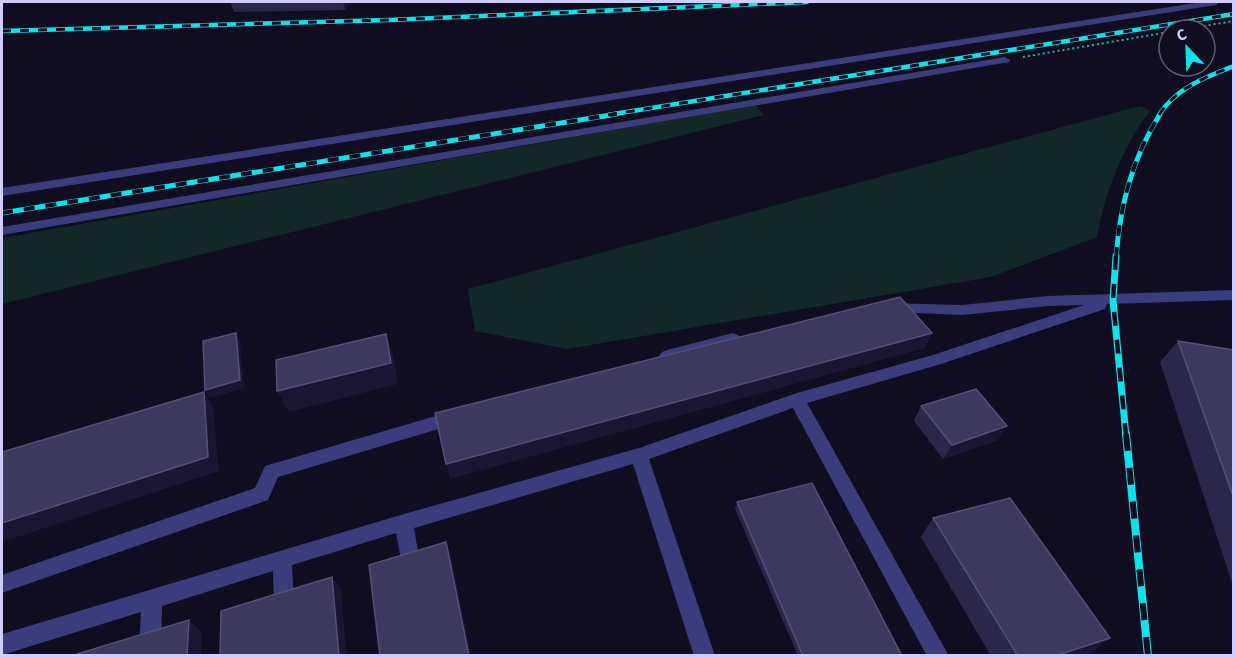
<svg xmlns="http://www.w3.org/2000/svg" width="1235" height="657" font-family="'Source Sans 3',sans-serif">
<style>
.green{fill:#112826}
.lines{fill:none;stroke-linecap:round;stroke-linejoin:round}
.path{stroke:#34aa9c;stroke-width:2;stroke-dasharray:2 3;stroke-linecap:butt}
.lane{fill:#3b3c7b;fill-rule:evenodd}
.rail-far3-casing{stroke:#0ce2ea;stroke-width:4.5}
.rail-far2-casing{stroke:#0ce2ea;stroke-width:5}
.rail-far1-casing{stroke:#0ce2ea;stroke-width:7}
.rail-casing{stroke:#0ce2ea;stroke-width:8}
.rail-far3{stroke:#0f0d1f;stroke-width:3;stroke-dasharray:9;stroke-linecap:butt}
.rail-far2{stroke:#0f0d1f;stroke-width:4;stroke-dasharray:11;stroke-linecap:butt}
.rail-far1{stroke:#0f0d1f;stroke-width:4.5;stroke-dasharray:14;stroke-linecap:butt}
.rail{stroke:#0f0d1f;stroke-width:6;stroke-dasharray:17;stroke-linecap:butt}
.wall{fill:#2b274b}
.shaded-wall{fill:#191532}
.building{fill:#3d385e;stroke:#545077;stroke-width:1.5}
</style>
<rect width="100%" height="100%" fill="#0f0d1f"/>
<g class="green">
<path d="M755,105L764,115L2,304V238Z"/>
<path d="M1140,106L1150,111C1121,149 1106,191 1097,237L991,277L567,349L475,331L468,289Z"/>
</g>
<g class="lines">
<g class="path">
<path d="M1179,30L1234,21"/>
<path d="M1023,57L1169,32"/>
</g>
<g class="lane">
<path d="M1202,2H1220L1216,5L2,196V188Z"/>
<path d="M1005,57L1010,60L1009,62L2,235V227Z"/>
<path d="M1234,290V300L1107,304L1105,309L941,364L807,403L949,656H927L793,408L649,459L715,656H694L633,464L414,528L421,568L418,575L411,577L404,575L396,533L292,565L294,607L291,614L284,617L277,614L274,607L273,571L162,606L161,648L157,656L143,655L139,648L141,612L2,655V634L404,514L639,448L797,393L933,355L1084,305L1048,306L962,315L892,312L887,311L885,307L887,303L962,305L1048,296Z"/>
<path d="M733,333L738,335L741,339L738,343L667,362L662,360L659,356L662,352L667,350Z"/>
<path d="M456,410L462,412L464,417L462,422L278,477L268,500L2,593V575L255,488L265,466Z"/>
</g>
<defs>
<g id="rail-far3">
<path d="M2,31L389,20L807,2"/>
<path d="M608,115L1234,14"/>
<path d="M1159,115C1176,88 1206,77 1234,66"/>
</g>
<g id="rail-far2">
<path d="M2,213L617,114"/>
<path d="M1116,258C1120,205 1132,159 1160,114"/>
</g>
<path id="rail-far1" d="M1116,256L1113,300L1126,436"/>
<path id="rail" d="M1126,434L1148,656"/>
</defs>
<use href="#rail-far3" class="rail-far3-casing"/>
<use href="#rail-far2" class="rail-far2-casing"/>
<use href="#rail-far1" class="rail-far1-casing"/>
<use href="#rail" class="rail-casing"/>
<use href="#rail-far3" class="rail-far3"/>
<use href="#rail-far2" class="rail-far2"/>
<use href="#rail-far1" class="rail-far1"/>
<use href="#rail" class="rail"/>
</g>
<g class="wall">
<path d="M230,2H349L345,10L234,12Z"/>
<path d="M1178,341L1233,350V586L1160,362Z"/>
<path d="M921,406L998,440L943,459L914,421Z"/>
<path d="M737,502L902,656H798L735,509Z"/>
<path d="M933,518L1110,638L1089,654L1085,656H991L921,537Z"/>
</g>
<g class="shaded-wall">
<path d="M343,2H349L345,10Z"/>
<path d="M236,333L240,341L244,388L210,398L205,390Z"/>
<path d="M932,333L925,348L450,479L446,464Z"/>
<path d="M386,334L393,355L398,384L289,412L277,391Z"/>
<path d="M204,392L213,407L219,471L2,542V523Z"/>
<path d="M1007,426L998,440L943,459L952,445Z"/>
<path d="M446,542L451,555L471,656H469Z"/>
<path d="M332,577L341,590L347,656H339Z"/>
<path d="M189,620L202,632L201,656H187Z"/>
<path d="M1110,638L1089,654L1085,656H1055Z"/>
</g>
<g class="building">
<path d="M900,297L932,333L446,464L435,413Z"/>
<path d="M236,333L240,380L205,390L203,341Z"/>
<path d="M386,334L391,363L277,391L276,360Z"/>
<path d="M1178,341L1233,350V496Z"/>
<path d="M976,389L1007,426L952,445L921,406Z"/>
<path d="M204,392L208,457L2,523V452Z"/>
<path d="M812,483L902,656H803L737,502Z"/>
<path d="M1010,498L1110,638L1055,656H1018L933,518Z"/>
<path d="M446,542L469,656H380L369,565Z"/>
<path d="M332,577L339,656H220L221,611Z"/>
<path d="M189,620L187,656H77V654Z"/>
</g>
<rect width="1235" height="657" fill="none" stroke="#d0cdfc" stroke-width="6"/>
<g transform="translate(1187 48) rotate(337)"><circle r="28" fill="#0f0d1f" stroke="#5c5a77" stroke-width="1.5"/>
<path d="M0-4.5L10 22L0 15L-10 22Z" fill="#0ce2ea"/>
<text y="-9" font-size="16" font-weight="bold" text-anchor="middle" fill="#d0cdfc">С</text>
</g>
</svg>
